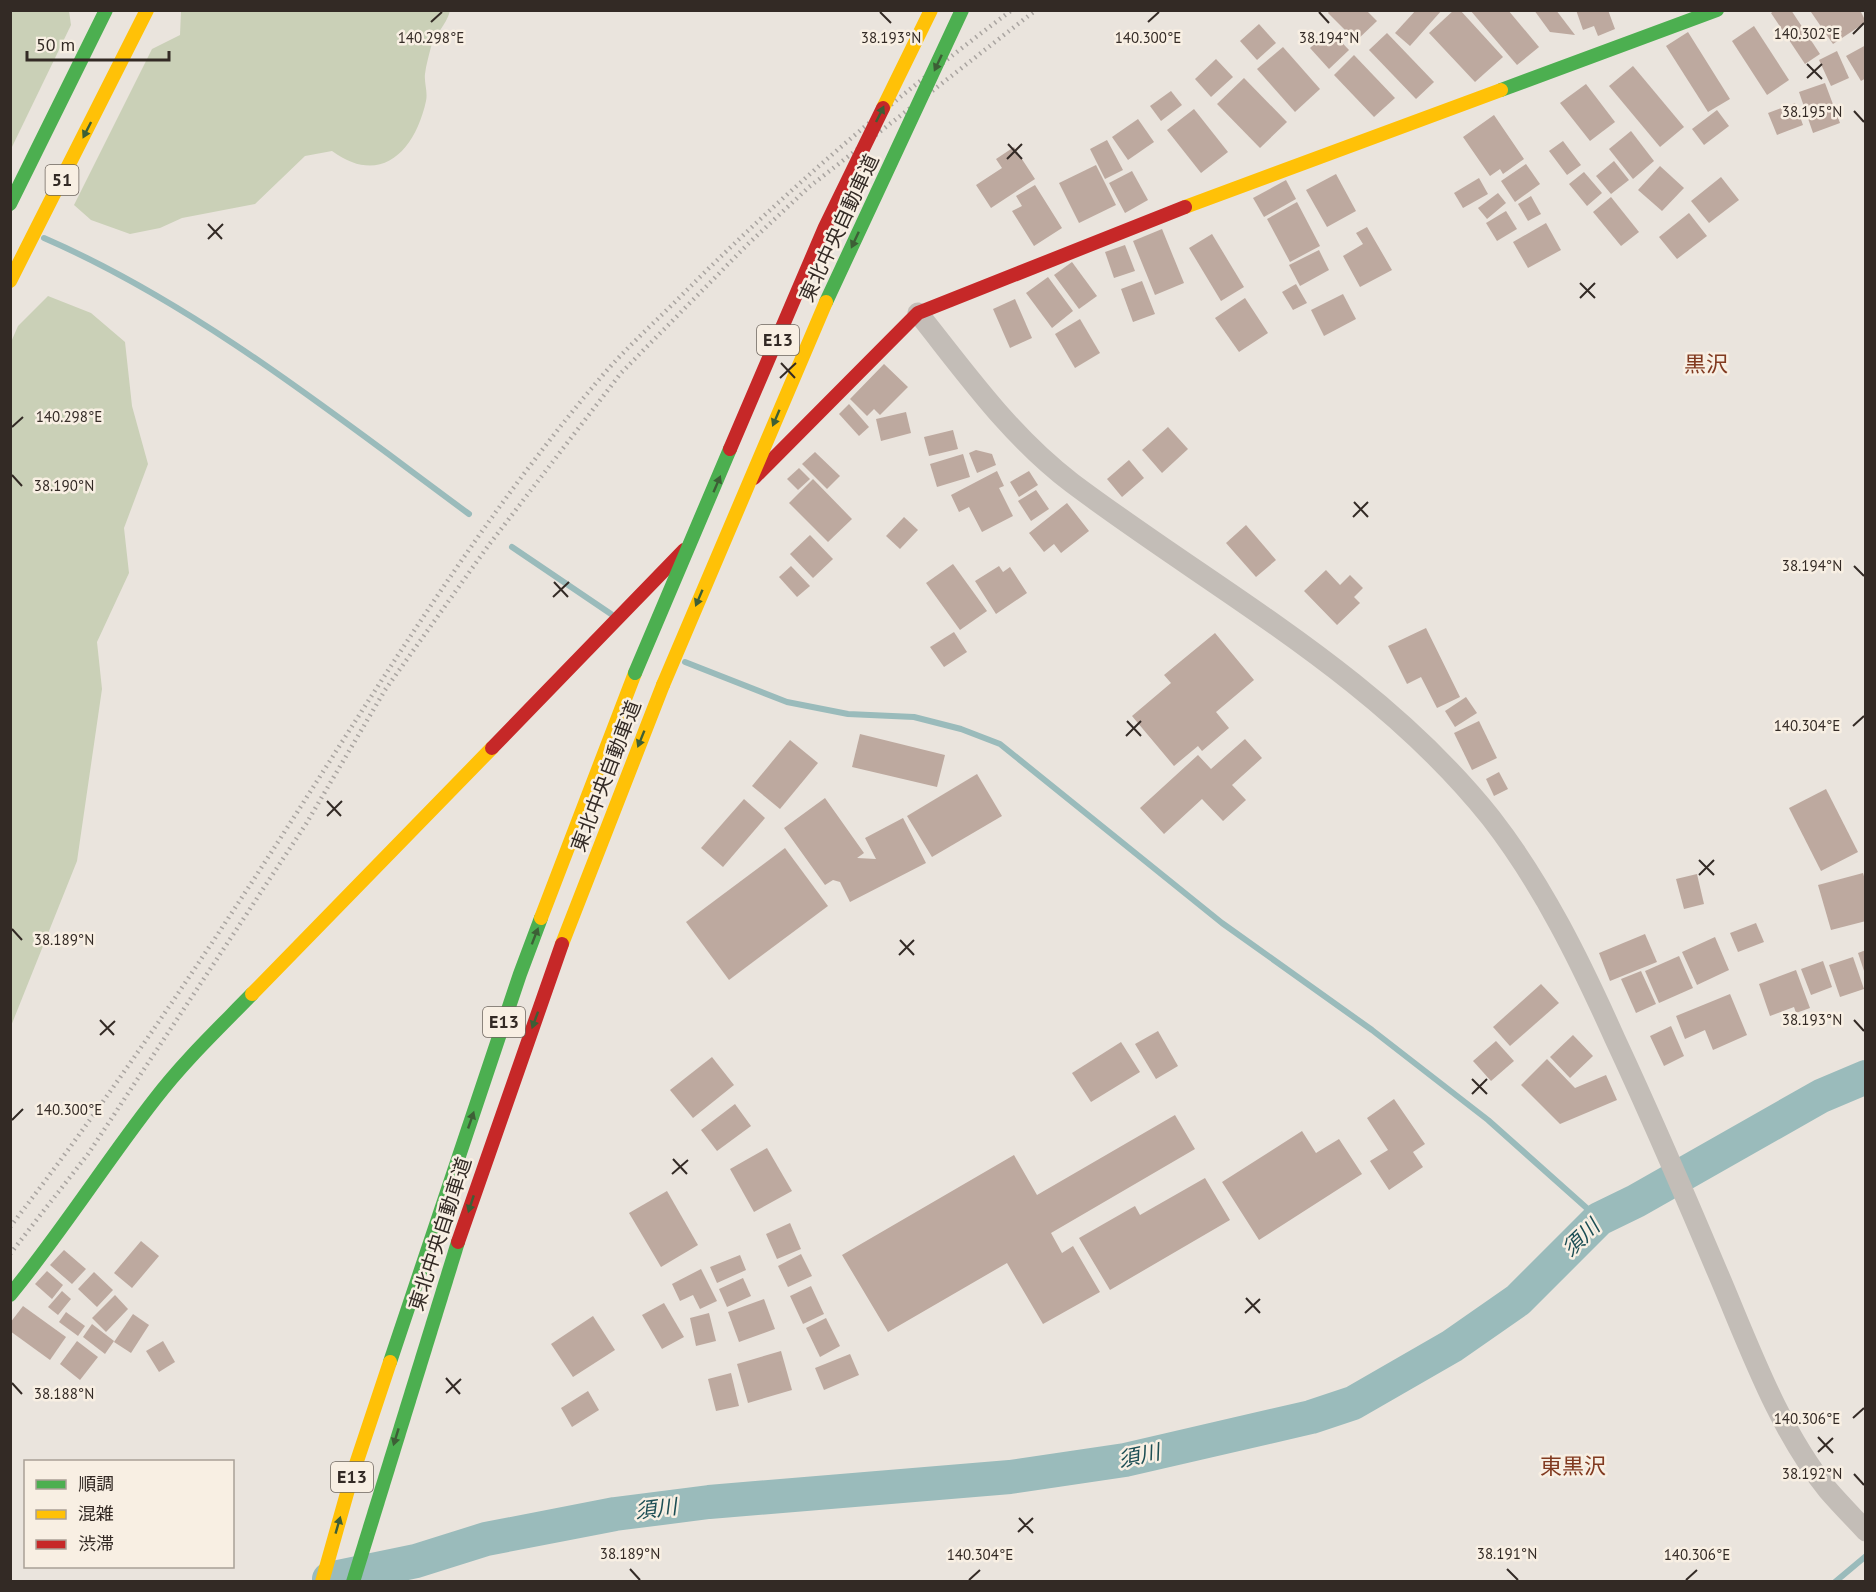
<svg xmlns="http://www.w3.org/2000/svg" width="1876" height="1592" font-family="'PT Sans','Noto Sans JP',sans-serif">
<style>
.green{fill:#cad0b7}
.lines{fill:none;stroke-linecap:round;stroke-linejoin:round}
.stream{stroke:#9abbbb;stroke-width:6}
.river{stroke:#9abbbb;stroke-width:34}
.building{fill:#bda99f}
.street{stroke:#c3bdb7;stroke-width:21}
.fast{stroke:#4caf50;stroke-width:14}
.slow{stroke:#ffc107;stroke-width:14}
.jam{stroke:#c62828;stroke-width:14}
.rail{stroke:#aaa5a1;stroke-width:4.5;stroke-dasharray:1.5 4.5;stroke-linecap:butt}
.fast-bridge{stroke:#4caf50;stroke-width:14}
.slow-bridge{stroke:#ffc107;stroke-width:14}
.jam-bridge{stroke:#c62828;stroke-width:14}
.oneway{fill:#3d5f36}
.ticks{fill:none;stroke:#332a25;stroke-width:2}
.labels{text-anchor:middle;stroke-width:5;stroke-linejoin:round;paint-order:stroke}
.shield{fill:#f8efe3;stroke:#6e655e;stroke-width:1.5}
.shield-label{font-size:18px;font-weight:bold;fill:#332a25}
.street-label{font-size:20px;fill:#332a25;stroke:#f8efe3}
.water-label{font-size:21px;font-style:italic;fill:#1c4e54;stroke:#f8efe3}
.quarter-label{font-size:22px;fill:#813a20;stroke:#f8efe3}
.ticks-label{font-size:15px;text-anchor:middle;fill:#332a25;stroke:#f8efe3;stroke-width:5;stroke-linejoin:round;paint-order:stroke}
</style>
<rect width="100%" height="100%" fill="#eae4dd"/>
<g class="green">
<path d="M11,10L69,11L71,25L11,149Z"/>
<path d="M181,11V10L450,11C446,26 434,35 431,47C429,55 426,65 425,74C424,83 428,92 426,101C415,151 381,187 332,151L305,156L255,204L182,218L160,228L130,234L91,220L74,205L152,49L180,35Z"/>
<path d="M48,296L91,313L125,342L132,406L148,464L124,528L129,573L97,642L102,689L77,861L11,1026V342L18,326Z"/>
</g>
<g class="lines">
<g class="stream">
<path d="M44,238C196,304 336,416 469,514"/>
<path d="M512,547L611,614"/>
<path d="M685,662L787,702L848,714L914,717L961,729L1000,744L1222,923L1372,1030L1488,1120L1599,1219"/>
<path d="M1835,1582L1866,1556"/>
</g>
<path class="river" d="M329,1579L416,1561L486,1539L615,1514L709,1502L1010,1477L1125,1460L1311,1417L1353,1403L1452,1346L1518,1300L1599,1219L1636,1201L1821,1096L1866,1077"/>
</g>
<g class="building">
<path d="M1330,10H1366L1377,21L1356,41L1328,13Z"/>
<path d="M1416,10H1442L1410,46L1395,33Z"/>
<path d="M1454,10H1460L1503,57L1475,82L1429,33Z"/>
<path d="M1470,10H1508L1539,47L1517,65Z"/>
<path d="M1534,10H1556L1575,35L1550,32Z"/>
<path d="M1576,10H1608L1615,29L1598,36L1594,26L1583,30Z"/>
<path d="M1775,10H1791L1820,54L1805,64L1771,13Z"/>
<path d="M1813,10H1860L1866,22L1833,44L1811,12Z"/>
<path d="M1259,24L1276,43L1257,60L1240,41Z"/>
<path d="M1754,26L1789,80L1767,95L1732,41Z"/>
<path d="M1330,30L1349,50L1329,69L1310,48Z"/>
<path d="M1688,32L1730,99L1708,112L1666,46Z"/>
<path d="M1387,33L1434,82L1416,99L1369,50Z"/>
<path d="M1866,45V78L1861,81L1846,56Z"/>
<path d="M1283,47L1320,89L1295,112L1257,69Z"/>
<path d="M1837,51L1849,78L1831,86L1819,60Z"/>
<path d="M1354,55L1395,98L1374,117L1334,75Z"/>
<path d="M1216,59L1233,77L1211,97L1195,79Z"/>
<path d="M1633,66L1684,127L1660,147L1609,86Z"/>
<path d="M1244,78L1287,122L1260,148L1217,104Z"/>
<path d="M1825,83L1840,123L1813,133L1799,92Z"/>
<path d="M1586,84L1615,122L1590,141L1560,103Z"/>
<path d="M1171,91L1182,105L1161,121L1150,106Z"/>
<path d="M1795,103L1803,125L1777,135L1768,113Z"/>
<path d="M1194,109L1228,152L1201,173L1167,130Z"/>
<path d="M1717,110L1729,126L1704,145L1692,129Z"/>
<path d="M1494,115L1524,159L1503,174L1500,169L1490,176L1463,137Z"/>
<path d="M1138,119L1154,142L1128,160L1112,137Z"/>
<path d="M1631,131L1654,161L1633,179L1609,149Z"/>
<path d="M1107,140L1123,170L1105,179L1090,149Z"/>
<path d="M1563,141L1581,165L1567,175L1549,151Z"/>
<path d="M1014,147L1035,179L991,208L976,185L1002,168L996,159Z"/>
<path d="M1614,161L1629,180L1611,194L1596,176Z"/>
<path d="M1526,164L1540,184L1515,202L1501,181Z"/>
<path d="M1096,165L1116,205L1079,223L1059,183Z"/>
<path d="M1660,166L1684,188L1662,211L1638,190Z"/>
<path d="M1132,171L1148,200L1125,213L1109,183Z"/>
<path d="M1584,172L1602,193L1587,206L1569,184Z"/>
<path d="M1336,174L1356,211L1327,227L1306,190Z"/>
<path d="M1721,177L1739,200L1709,223L1691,201Z"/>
<path d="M1479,178L1488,194L1463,208L1454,193Z"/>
<path d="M1286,180L1296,199L1264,217L1253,198Z"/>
<path d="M1035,185L1062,228L1034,246L1012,211L1022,206L1016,196Z"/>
<path d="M1498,193L1506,203L1487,219L1478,208Z"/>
<path d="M1531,196L1541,214L1528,221L1518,204Z"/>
<path d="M1611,197L1639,232L1621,246L1593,212Z"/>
<path d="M1297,202L1320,246L1290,262L1267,219Z"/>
<path d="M1506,211L1517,229L1497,241L1486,223Z"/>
<path d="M1689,213L1707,236L1677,259L1659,237Z"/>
<path d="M1546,223L1561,250L1528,268L1513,242Z"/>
<path d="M1367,227L1392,270L1360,287L1343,256L1363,244L1356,233Z"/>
<path d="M1162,229L1184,283L1155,295L1133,241Z"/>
<path d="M1212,234L1244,287L1221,301L1189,248Z"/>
<path d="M1125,245L1135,271L1114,278L1105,252Z"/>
<path d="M1319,250L1329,270L1300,286L1289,265Z"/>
<path d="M1072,262L1097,296L1079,309L1054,275Z"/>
<path d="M1048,277L1073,311L1052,328L1026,293Z"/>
<path d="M1142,281L1155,314L1133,322L1121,289Z"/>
<path d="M1296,284L1307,303L1293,310L1282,292Z"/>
<path d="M1343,294L1356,319L1324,336L1311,310Z"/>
<path d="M1245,298L1268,333L1239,352L1215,318Z"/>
<path d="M1015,299L1032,338L1010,348L993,309Z"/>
<path d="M1080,319L1100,353L1075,368L1055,334Z"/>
<path d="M884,364L908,387L880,415L874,409L867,416L850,399Z"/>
<path d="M849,404L869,427L859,436L839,414Z"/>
<path d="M906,412L911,433L881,441L876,419Z"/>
<path d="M1168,427L1188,449L1162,473L1142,450Z"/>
<path d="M953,430L958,449L929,456L924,437Z"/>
<path d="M976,450L992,454L996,465L977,473L969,453Z"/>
<path d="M815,452L840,476L827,489L802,464Z"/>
<path d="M963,454L970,477L937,487L930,464Z"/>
<path d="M1129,460L1144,478L1122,497L1107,479Z"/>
<path d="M799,468L810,479L798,490L787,479Z"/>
<path d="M997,471L1004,486L999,488L1013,516L982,532L969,507L959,512L951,495Z"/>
<path d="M1029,471L1038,485L1019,497L1010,482Z"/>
<path d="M813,479L852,519L828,542L789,503Z"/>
<path d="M1036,490L1049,509L1031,521L1018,501Z"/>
<path d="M1067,503L1089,531L1061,553L1054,544L1044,552L1029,533Z"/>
<path d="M904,517L918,530L900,549L886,536Z"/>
<path d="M1246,525L1276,560L1256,577L1226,543Z"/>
<path d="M810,535L833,559L813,578L790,554Z"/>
<path d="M953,564L987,611L960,630L926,583Z"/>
<path d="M791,566L810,586L797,597L779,577Z"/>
<path d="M999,566L1003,572L1010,567L1027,593L996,614L975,581Z"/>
<path d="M1326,570L1340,585L1350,575L1363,588L1354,597L1360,603L1337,625L1304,591Z"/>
<path d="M1426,628L1460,697L1437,708L1421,677L1407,684L1388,646Z"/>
<path d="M954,632L967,652L944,667L930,647Z"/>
<path d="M1215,633L1254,680L1216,712L1229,728L1202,751L1198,746L1174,766L1132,716L1171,683L1164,675Z"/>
<path d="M1466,697L1477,713L1455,727L1445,711Z"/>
<path d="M1479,721L1497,758L1472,770L1454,733Z"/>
<path d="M860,734L945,755L937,787L852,767Z"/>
<path d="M1245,739L1262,758L1232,785L1246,800L1223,821L1202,799L1164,834L1140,808L1198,755L1211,769Z"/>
<path d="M790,740L818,763L780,809L752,786Z"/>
<path d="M1499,772L1508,789L1494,796L1486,779Z"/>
<path d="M977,774L1002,816L932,857L907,816Z"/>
<path d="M1826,789L1858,852L1821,871L1789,808Z"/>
<path d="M825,798L864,853L857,858L876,859L865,838L903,818L926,863L850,902L840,882L833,880L825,885L784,828Z"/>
<path d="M744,799L765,818L723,867L701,848Z"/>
<path d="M785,848L828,906L729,980L686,922Z"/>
<path d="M1863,873L1866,883V921L1831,930L1818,885Z"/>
<path d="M1697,874L1704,904L1684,909L1676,879Z"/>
<path d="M1756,923L1764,942L1738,952L1730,933Z"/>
<path d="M1645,934L1657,962L1610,981L1599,953Z"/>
<path d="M1715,937L1729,970L1697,985L1682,952Z"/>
<path d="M1866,950V974H1865L1858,953Z"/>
<path d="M1679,956L1693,988L1659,1003L1645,971Z"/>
<path d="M1853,957L1864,989L1840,997L1829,965Z"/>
<path d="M1823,961L1832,987L1811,995L1801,969Z"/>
<path d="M1796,970L1810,1008L1796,1013L1794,1007L1770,1016L1759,984Z"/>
<path d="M1641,971L1656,1004L1636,1013L1621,979Z"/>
<path d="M1541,984L1559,1003L1510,1046L1493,1027Z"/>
<path d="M1730,994L1747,1035L1713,1050L1705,1030L1685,1039L1676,1016Z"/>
<path d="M1671,1026L1684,1056L1664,1066L1650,1036Z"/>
<path d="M1158,1031L1178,1066L1156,1079L1135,1044Z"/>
<path d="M1573,1035L1593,1056L1570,1078L1550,1057Z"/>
<path d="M1496,1041L1514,1061L1491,1081L1473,1061Z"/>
<path d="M1121,1042L1140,1072L1091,1102L1072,1073Z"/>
<path d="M712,1057L734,1085L693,1118L670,1090Z"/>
<path d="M1547,1059L1575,1088L1606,1075L1617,1100L1560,1124L1521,1085Z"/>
<path d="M1394,1099L1425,1144L1413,1152L1423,1167L1389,1190L1370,1161L1388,1150L1367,1118Z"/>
<path d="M735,1104L751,1126L717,1151L701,1130Z"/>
<path d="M1175,1115L1195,1149L1051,1233L1062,1253L1073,1246L1100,1292L1043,1324L1007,1263L888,1332L842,1255L1014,1155L1037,1195Z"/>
<path d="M1302,1131L1316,1153L1339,1139L1362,1174L1259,1240L1222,1182Z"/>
<path d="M767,1148L792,1191L754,1212L730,1169Z"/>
<path d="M1205,1178L1230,1220L1110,1290L1079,1238L1135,1206L1140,1215Z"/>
<path d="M667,1191L698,1245L661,1267L629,1213Z"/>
<path d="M790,1223L801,1249L777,1259L766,1234Z"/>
<path d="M141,1241L159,1256L132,1288L114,1273Z"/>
<path d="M64,1250L86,1269L72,1284L50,1265Z"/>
<path d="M801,1254L812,1276L788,1287L778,1266Z"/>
<path d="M740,1255L746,1270L717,1283L710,1267Z"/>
<path d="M701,1269L717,1301L700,1309L693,1295L680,1301L672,1284Z"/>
<path d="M47,1271L63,1285L52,1299L35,1284Z"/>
<path d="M94,1272L113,1290L97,1307L78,1289Z"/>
<path d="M743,1278L751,1296L727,1307L719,1289Z"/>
<path d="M811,1286L824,1314L803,1324L790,1296Z"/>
<path d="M62,1291L71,1299L58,1315L48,1307Z"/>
<path d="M115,1295L128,1309L106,1332L92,1318Z"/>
<path d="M764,1299L775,1329L739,1342L728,1312Z"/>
<path d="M664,1303L684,1337L662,1349L642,1315Z"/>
<path d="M23,1306L66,1337L50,1360L10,1331V1323Z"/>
<path d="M66,1312L85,1326L78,1336L59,1322Z"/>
<path d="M709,1313L716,1341L696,1346L690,1318Z"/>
<path d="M133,1314L149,1325L131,1353L114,1342Z"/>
<path d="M593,1316L615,1350L573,1377L551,1344Z"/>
<path d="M826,1318L840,1346L820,1357L806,1328Z"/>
<path d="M92,1324L114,1341L105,1354L83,1337Z"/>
<path d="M77,1341L98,1357L80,1380L60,1364Z"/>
<path d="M163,1341L175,1362L159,1372L146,1351Z"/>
<path d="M781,1351L792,1390L748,1403L737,1364Z"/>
<path d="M850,1354L859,1375L824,1390L815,1368Z"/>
<path d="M731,1373L739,1406L716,1411L708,1379Z"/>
<path d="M588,1391L599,1410L572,1427L561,1408Z"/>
</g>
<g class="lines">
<path class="street" d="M918,313C966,373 1010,436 1072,483C1216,591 1377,675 1491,818C1543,885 1581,963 1615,1039C1651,1116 1684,1193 1717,1271C1748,1343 1778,1429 1828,1490C1840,1504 1853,1517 1866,1531"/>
<g class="fast">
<path d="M1501,90L1717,10"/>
<path d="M10,204L106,10"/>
<path d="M10,1295C62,1232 105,1163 155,1099C184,1061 219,1028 252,994"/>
<path d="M390,1362L520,974L541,918"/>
<path d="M353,1582L458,1242"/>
</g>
<g class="slow">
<path d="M1185,207L1501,90"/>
<path d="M10,281L147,10"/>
<path d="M541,918L635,673"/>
<path d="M562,944L663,685"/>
<path d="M252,994L492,748"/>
<path d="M322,1582L351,1479L390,1362"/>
</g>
<g class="jam">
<path d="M754,478L918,313L1185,207"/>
<path d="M492,748L684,550"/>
<path d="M458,1242L562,944"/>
</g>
<g class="rail">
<path d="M10,1227C112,1095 206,954 296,814C392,664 486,512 602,376C626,348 654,323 680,297C783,193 895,97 1012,10"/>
<path d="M10,1254L88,1154L306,824L385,690L488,546L621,373L748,244L809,187L1036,10"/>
</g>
<g class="fast-bridge">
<path d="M826,302L962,10"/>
<path d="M635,673L730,449"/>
</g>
<g class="slow-bridge">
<path d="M883,108L931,10"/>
<path d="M663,685L826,302"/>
</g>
<path class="jam-bridge" d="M730,449L825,227L883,108"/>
</g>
<defs><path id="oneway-solid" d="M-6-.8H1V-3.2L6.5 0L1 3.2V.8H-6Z" transform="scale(1.5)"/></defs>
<g class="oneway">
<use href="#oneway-solid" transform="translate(938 63) rotate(115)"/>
<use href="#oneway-solid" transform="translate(880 114) rotate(-64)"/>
<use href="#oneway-solid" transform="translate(87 130) rotate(117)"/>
<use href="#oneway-solid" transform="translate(855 240) rotate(115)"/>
<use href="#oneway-solid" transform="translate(776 418) rotate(113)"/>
<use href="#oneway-solid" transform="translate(717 484) rotate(-67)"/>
<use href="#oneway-solid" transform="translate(699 598) rotate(113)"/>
<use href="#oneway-solid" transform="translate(641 739) rotate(112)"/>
<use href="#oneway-solid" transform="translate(535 936) rotate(-69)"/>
<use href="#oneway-solid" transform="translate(535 1020) rotate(110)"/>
<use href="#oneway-solid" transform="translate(471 1120) rotate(-71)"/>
<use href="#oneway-solid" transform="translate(471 1204) rotate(108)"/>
<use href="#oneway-solid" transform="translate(396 1437) rotate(107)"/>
<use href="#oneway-solid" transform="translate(338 1525) rotate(-74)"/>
</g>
<path class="ticks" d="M880,12L891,23M1319,12L1329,23M431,22L442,12M1148,22L1159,12M1853,34L1864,23M1807,64L1822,79M1807,78L1822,64M1854,111L1864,122M1008,144L1022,159M1007,159L1022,144M208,224L222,239M208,239L223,224M1580,283L1595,298M1580,298L1595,283M781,363L795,378M780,378L796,363M12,427L23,417M12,475L22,486M1354,502L1368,517M1353,517L1368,502M1854,566L1864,576M554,582L568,597M553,597L569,582M1127,721L1141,736M1853,726L1864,716M1126,736L1141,721M327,801L341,816M327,816L342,801M1699,860L1714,875M1699,875L1714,860M12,929L22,940M900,940L914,955M899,955L914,940M100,1020L114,1035M1854,1020L1864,1031M100,1035L115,1021M1472,1079L1487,1094M1472,1094L1487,1079M12,1120L23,1109M673,1159L687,1174M672,1174L688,1160M1246,1298L1260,1313M1245,1313L1260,1299M446,1378L460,1394M12,1383L22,1394M446,1393L461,1379M1853,1418L1864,1408M1818,1437L1833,1453M1818,1452L1833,1438M1854,1474L1864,1485M1019,1518L1033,1533M1018,1532L1033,1518M630,1569L640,1580M1507,1569L1518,1580M969,1580L980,1570M1686,1580L1697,1570"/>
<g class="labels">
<g class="shield">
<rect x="45.5" y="165" width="33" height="30" rx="4.5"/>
<rect x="757" y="325" width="42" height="30" rx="4.5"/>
<rect x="483" y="1007" width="42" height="30" rx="4.5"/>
<rect x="331" y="1462" width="42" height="30" rx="4.5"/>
</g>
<g class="shield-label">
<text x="62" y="186">51</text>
<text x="778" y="346">E13</text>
<text x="504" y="1028">E13</text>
<text x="352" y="1483">E13</text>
</g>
<g class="street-label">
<text transform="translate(839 228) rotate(-65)" y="7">東北中央自動車道</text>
<text transform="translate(606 776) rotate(-69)" y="7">東北中央自動車道</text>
<text transform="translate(440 1234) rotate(-72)" y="7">東北中央自動車道</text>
</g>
<g class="water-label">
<text transform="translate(1581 1238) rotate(-44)" y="7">須川</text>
<text transform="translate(1139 1456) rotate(-12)" y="7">須川</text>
<text transform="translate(656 1509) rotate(-7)" y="7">須川</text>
</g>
<g class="quarter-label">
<text x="1706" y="372">黒沢</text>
<text x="1573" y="1474">東黒沢</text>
</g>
</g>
<g class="ticks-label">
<text x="1807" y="39">140.302°E</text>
<text x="431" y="43">140.298°E</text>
<text x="1148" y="43">140.300°E</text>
<text x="891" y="43">38.193°N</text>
<text x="1329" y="43">38.194°N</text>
<text x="1812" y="117">38.195°N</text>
<text x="69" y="422">140.298°E</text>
<text x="64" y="491">38.190°N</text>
<text x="1812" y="571">38.194°N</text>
<text x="1807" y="731">140.304°E</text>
<text x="64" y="945">38.189°N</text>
<text x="1812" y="1025">38.193°N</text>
<text x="69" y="1115">140.300°E</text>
<text x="64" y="1399">38.188°N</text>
<text x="1807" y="1424">140.306°E</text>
<text x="1812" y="1479">38.192°N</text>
<text x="630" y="1559">38.189°N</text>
<text x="1507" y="1559">38.191°N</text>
<text x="980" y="1560">140.304°E</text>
<text x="1697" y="1560">140.306°E</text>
</g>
<rect width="1876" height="1592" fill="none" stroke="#332a25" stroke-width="24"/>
<rect x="24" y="1460" width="210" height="108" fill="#f8efe3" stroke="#a9a097" stroke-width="1.5"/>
<rect x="36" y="1480" width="30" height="9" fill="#4caf50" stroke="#a9a097" stroke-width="1.5"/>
<text x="78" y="1490" font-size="18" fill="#332a25">順調</text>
<rect x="36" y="1510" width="30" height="9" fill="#ffc107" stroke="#a9a097" stroke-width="1.5"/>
<text x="78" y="1520" font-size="18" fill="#332a25">混雑</text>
<rect x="36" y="1540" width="30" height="9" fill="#c62828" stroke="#a9a097" stroke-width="1.5"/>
<text x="78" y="1550" font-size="18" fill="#332a25">渋滞</text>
<path d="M27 51v9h142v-9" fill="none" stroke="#332a25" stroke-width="3"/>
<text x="36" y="51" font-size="18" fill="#332a25" stroke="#f8efe3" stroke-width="4.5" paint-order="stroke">50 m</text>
</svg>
